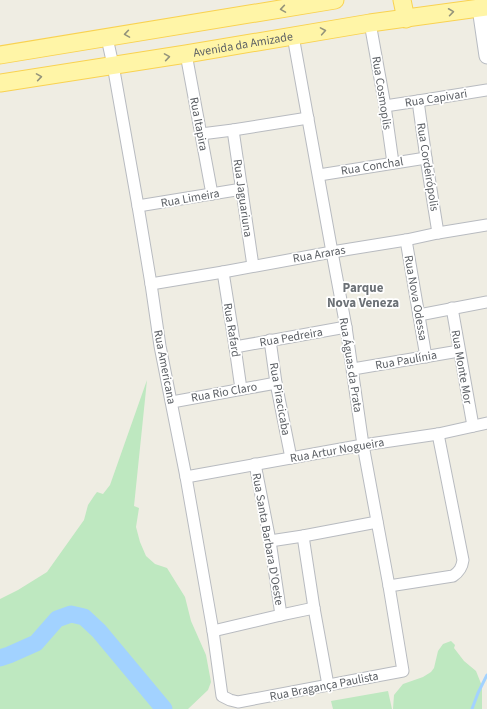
<svg xmlns="http://www.w3.org/2000/svg" width="487" height="709" font-family="'Source Sans 3',sans-serif">
<style>
.green{fill:#bee8c0}
.lines{fill:none;stroke-linecap:round;stroke-linejoin:round}
.stream{stroke:#a2d2ff;stroke-width:3}
.river{stroke:#a2d2ff;stroke-width:17}
.street-casing{stroke:#b8bbc0;stroke-width:13}
.secondary-casing{stroke:#b8bcc2;stroke-width:17}
.primary-casing{stroke:#f9d251;stroke-width:19}
.street{stroke:#fff;stroke-width:11}
.secondary{stroke:#fff;stroke-width:15}
.primary{stroke:#fff5a7;stroke-width:17}
.oneway{stroke:#94947b}
.labels{text-anchor:middle;stroke-width:3.5;stroke-linejoin:round;paint-order:stroke}
.street-label{font-size:12px;fill:#5b5f64;stroke:#fff}
.neighbourhood-label{font-size:13px;font-weight:bold;fill:#6c7176;stroke:#fff}
</style>
<rect width="100%" height="100%" fill="#efede3"/>
<g class="green">
<path d="M147,380L134,506L139,508L136,527L140,542L146,556L155,564L167,568L185,597L191,621L206,655L211,682L208,690L188,709H0V599L18,590L47,572L84,520L88,505L94,496L97,492L103,494L110,485Z"/>
<path d="M451,641L455,645L454,648L464,661L476,671L482,686V709H393L394,695L403,684L423,677L431,672L434,668L438,651L443,644Z"/>
<path d="M388,691L392,709H333L331,701Z"/>
</g>
<g class="lines">
<path class="stream" d="M472,709L478,693L487,675"/>
<path class="river" d="M0,658L9,655L36,643L57,619L71,614L84,617L99,631L164,709"/>
<defs>
<g id="street">
<path d="M370,23L385,106L393,163"/>
<path d="M107,38L113,65L138,206L151,284L160,346L186,477L213,631L222,696L230,700L238,702L403,671L389,586L363,445L346,327L332,252L293,36"/>
<path d="M186,54L212,194"/>
<path d="M418,101L426,158L438,233"/>
<path d="M385,106L418,101L487,90"/>
<path d="M233,130L253,266"/>
<path d="M201,134L233,130L308,118"/>
<path d="M319,175L426,158"/>
<path d="M138,206L242,189"/>
<path d="M406,240L426,357"/>
<path d="M223,272L235,347L241,389"/>
<path d="M151,284L223,272L332,252L406,240L438,233L487,225"/>
<path d="M452,308L473,426"/>
<path d="M419,315L487,302"/>
<path d="M270,340L276,383L291,458"/>
<path d="M235,347L346,327"/>
<path d="M353,369L459,351"/>
<path d="M172,402L276,383"/>
<path d="M255,464L270,541L281,615"/>
<path d="M186,477L363,445L438,434L487,423"/>
<path d="M303,536L314,608L328,685"/>
<path d="M270,541L303,536L377,522"/>
<path d="M389,586L453,576C459,572 462,568 463,560L438,434"/>
<path d="M213,631L281,615L314,608"/>
</g>
<path id="secondary" d="M480,8L487,56"/>
<g id="primary">
<path d="M402,0L406,19"/>
<path d="M0,55L335,0"/>
<path id="s1" d="M0,83L186,54L370,23L487,7"/>
</g>
</defs>
<use href="#street" class="street-casing"/>
<use href="#secondary" class="secondary-casing"/>
<use href="#primary" class="primary-casing"/>
<use href="#street" class="street"/>
<use href="#secondary" class="secondary"/>
<use href="#primary" class="primary"/>
</g>
<defs><path id="oneway-chevron" d="M-2-3.5L2.5 0L-2 3.5" fill="none" stroke-width="1.6" stroke-linecap="round" stroke-linejoin="round"/></defs>
<g class="oneway">
<use href="#oneway-chevron" transform="translate(283 9) rotate(171)"/>
<use href="#oneway-chevron" transform="translate(451 12) rotate(-8)"/>
<use href="#oneway-chevron" transform="translate(323 31) rotate(-10)"/>
<use href="#oneway-chevron" transform="translate(127 34) rotate(171)"/>
<use href="#oneway-chevron" transform="translate(167 57) rotate(-9)"/>
<use href="#oneway-chevron" transform="translate(39 77) rotate(-9)"/>
</g>
<g class="labels">
<g class="street-label">
<text dy="4" stroke="none"><textPath href="#s1" startOffset="246">Avenida da Amizade</textPath></text>
<text transform="translate(382 93) rotate(81)" y="4">Rua Cosmoplis</text>
<text transform="translate(436 98) rotate(-9)" y="4">Rua Capivari</text>
<text transform="translate(199 124) rotate(79)" y="4">Rua Itapira</text>
<text transform="translate(372 166) rotate(-9)" y="4">Rua Conchal</text>
<text transform="translate(428 167) rotate(81)" y="4">Rua Cordeirópolis</text>
<text transform="translate(190 198) rotate(-10)" y="4">Rua Limeira</text>
<text transform="translate(243 198) rotate(82)" y="4">Rua Jaguariuna</text>
<text transform="translate(319 254) rotate(-10)" y="4">Rua Araras</text>
<text transform="translate(416 298) rotate(80)" y="4">Rua Nova Odessa</text>
<text transform="translate(232 330) rotate(81)" y="4">Rua Rafard</text>
<text transform="translate(291 337) rotate(-10)" y="4">Rua Pedreira</text>
<text transform="translate(406 360) rotate(-10)" y="4">Rua Paulínia</text>
<text transform="translate(351 365) rotate(81)" y="4">Rua Águas da Prata</text>
<text transform="translate(165 367) rotate(79)" y="4">Rua Americana</text>
<text transform="translate(462 367) rotate(80)" y="4">Rua Monte Mor</text>
<text transform="translate(224 392) rotate(-10)" y="4">Rua Rio Claro</text>
<text transform="translate(280 399) rotate(80)" y="4">Rua Piracicaba</text>
<text transform="translate(337 450) rotate(-10)" y="4">Rua Artur Nogueira</text>
<text transform="translate(268 539) rotate(80)" y="4">Rua Santa Barbara D'Oeste</text>
<text transform="translate(324 686) rotate(-11)" y="4">Rua Bragança Paulista</text>
</g>
<g class="neighbourhood-label">
<text x="363" y="292">Parque<tspan x="363" dy="15">Nova Veneza</tspan></text>
</g>
</g>
</svg>
